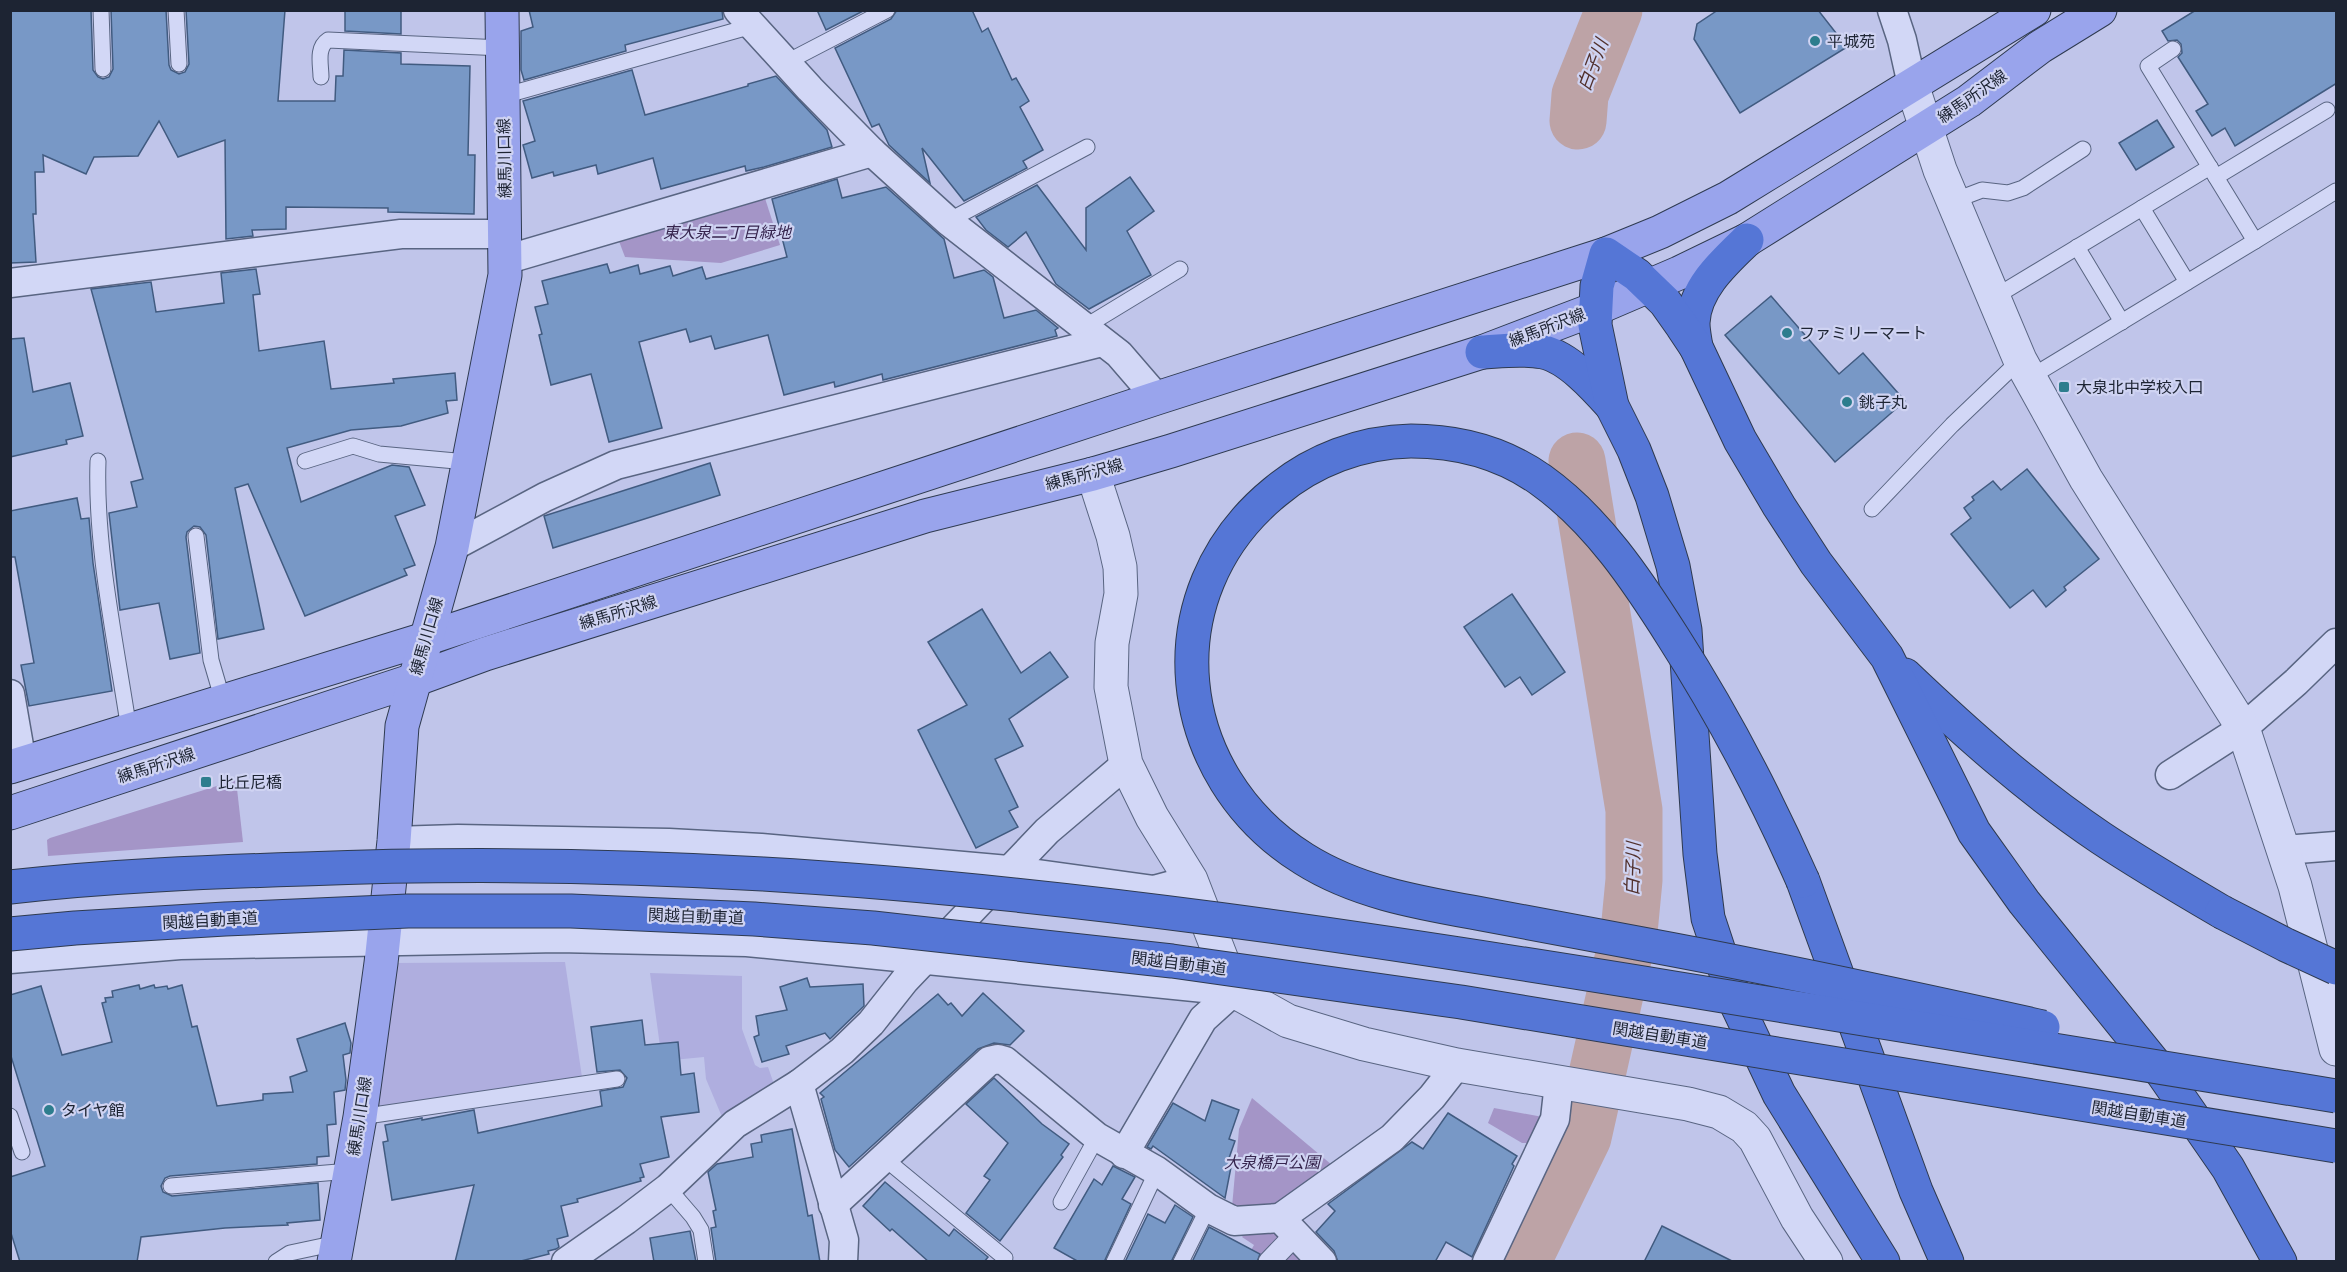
<svg xmlns="http://www.w3.org/2000/svg" width="2347" height="1272" font-family="'Libre Baskerville','Noto Sans JP',serif">
<style>
.farmland{fill:#afaedf}
.green{fill:#a495c7}
.lines{fill:none;stroke-linecap:round;stroke-linejoin:round}
.river{stroke:#bda3a6;stroke-width:57}
.building{fill:#7898c6;stroke:#415b80;stroke-width:1.5}
.service-casing{stroke:#596582;stroke-width:17}
.pedestrian-casing{stroke:#596582;stroke-width:23}
.minor-casing{stroke:#596582;stroke-width:31}
.tertiary-casing{stroke:#596582;stroke-width:35}
.primary-casing{stroke:#2e3a50;stroke-width:35}
.motorway-casing{stroke:#2e3a50;stroke-width:35}
.service{stroke:#d2d7f6;stroke-width:15}
.pedestrian{stroke:#d2d7f6;stroke-width:21}
.minor{stroke:#d2d7f6;stroke-width:28}
.tertiary{stroke:#d2d7f6;stroke-width:33}
.primary{stroke:#99a4ec;stroke-width:33}
.motorway{stroke:#5576d6;stroke-width:33}
.motorway-bridge-casing{stroke:#2e3a50;stroke-width:35;stroke-linecap:butt}
.motorway-bridge{stroke:#5576d6;stroke-width:33}
.poi-dot{fill:#2d7d8d;stroke:#cfd3f2;stroke-width:2}
.labels{text-anchor:middle;stroke-width:4.5;stroke-linejoin:round;paint-order:stroke}
.poi-label{font-size:16px;fill:#1d2433;stroke:#cfd3f2;text-anchor:start}
.street-label{font-size:16px;fill:#1d2433;stroke:#cfd3f2}
.park-label{font-size:16px;font-style:italic;fill:#36254e;stroke:#cfd3f2}
.water-label{font-size:18px;font-style:italic;fill:#52312d;stroke:#cfd3f2}
</style>
<rect width="100%" height="100%" fill="#c0c5ea"/>
<g class="farmland">
<path d="M565,962L582,1077L374,1109L394,963Z"/>
<path d="M650,973L742,976V1029L755,1065L760,1068L768,1067L775,1087L725,1124L706,1079L704,1057L662,1061Z"/>
</g>
<g class="green">
<path d="M763,192L780,245L721,263L625,257L617,236Z"/>
<path d="M236,780L243,842L48,856L47,840L50,838Z"/>
<path d="M1252,1098L1332,1165L1268,1208L1232,1207L1239,1129Z"/>
<path d="M1494,1108L1543,1117L1531,1143H1522L1488,1123Z"/>
<path d="M1273,1228L1306,1261H1245L1254,1245L1242,1237L1248,1229Z"/>
</g>
<g class="lines">
<g class="river">
<path d="M1578,121L1580,95L1614,10"/>
<path d="M1522,1262L1583,1137L1629,932L1634,880V810L1577,461"/>
</g>
</g>
<g class="building">
<path d="M10,10H91L93,70L98,77L103,79L109,77L113,69L111,10H166L169,65L171,70L179,74L185,72L189,64L186,10H285L278,101H335L336,76H343L344,50L401,53V64L470,66L468,155H475L474,214L388,212V208L286,207V229L252,230L253,236L226,239L225,140L178,157L159,121L138,156L94,157L86,174L43,155L44,172H35L36,214H33L36,262L10,263Z"/>
<path d="M345,10H401V34L345,31Z"/>
<path d="M529,10H722L723,19L625,45L626,51L524,80L521,70V31L533,27Z"/>
<path d="M817,10H865L826,30Z"/>
<path d="M897,10H972L982,32L988,28L1012,80L1016,78L1029,101L1020,107L1043,150L1023,161L1027,168L964,201L922,148L930,183L889,145L879,124L872,127L835,48L891,19Z"/>
<path d="M1718,10H1818L1847,47L1740,113L1694,39L1697,24Z"/>
<path d="M2196,10H2337V83L2235,146L2225,128L2212,136L2196,111L2208,104L2178,57L2182,53L2181,44L2177,40L2168,41L2162,31Z"/>
<path d="M632,70L645,115L748,86V84L776,76L827,130L832,147L764,167L746,171L745,166L661,189L653,158L598,174L596,165L554,176L553,172L532,178L523,145L535,141L523,101Z"/>
<path d="M2157,120L2174,147L2136,170L2119,143Z"/>
<path d="M1130,177L1154,211L1127,231L1151,275L1089,309L1056,284L1026,232L1008,247L986,230L976,217L1037,185L1086,250V208Z"/>
<path d="M837,179L842,198L886,187L944,239L954,278L984,270L993,277L1004,318L1036,310L1058,328L1055,330L1057,336L883,380L882,374L835,387L834,382L784,395L768,335L715,349L711,336L690,342L686,329L639,342L662,428L609,442L591,374L551,385L539,335L542,334L535,307L548,304L542,281L607,264L610,273L638,265L640,274L670,266L673,276L702,267L706,279L787,257L772,199Z"/>
<path d="M256,269L260,294L253,295L259,351L324,341L331,389L394,383L393,379L455,373L457,400L446,401L448,413L401,426L351,430L287,448L301,502L392,465L409,467L425,505L395,516L415,565L404,569L407,575L305,616L248,484L235,488L264,629L218,639L206,535L200,527L194,526L187,532L186,537L200,653L170,659L159,603L120,610L109,513L137,507L131,482L143,479L91,289L151,282L156,312L224,303L221,273Z"/>
<path d="M1771,296L1839,374L1863,353L1905,401L1835,462L1725,335Z"/>
<path d="M24,338L33,392L70,383L83,436L66,440L67,444L10,457V339Z"/>
<path d="M710,463L720,495L553,548L544,516Z"/>
<path d="M2027,469L2099,559L2064,587L2066,590L2046,607L2033,590L2010,608L1951,534L1971,518L1964,508L1974,500L1972,497L1993,481L2001,490Z"/>
<path d="M77,498L81,519L89,518L93,563L112,691L29,706L21,665L34,663L15,557H10V511Z"/>
<path d="M1512,594L1565,672L1532,695L1520,677L1505,687L1464,627Z"/>
<path d="M982,609L1021,673L1050,652L1068,677L1009,719L1023,746L995,759L1018,807L1009,811L1018,827L976,848L918,730L967,705L928,642Z"/>
<path d="M807,978L810,987L863,984L864,1006L830,1039L825,1033L786,1046L789,1054L762,1062L754,1037L759,1035L756,1016L787,1010L780,987Z"/>
<path d="M139,985L140,989L154,985L155,988L167,986L168,989L182,985L192,1027L197,1026L217,1106L263,1100V1094L293,1092L290,1077L307,1071L297,1039L345,1023L351,1043L350,1053L343,1055L346,1080L345,1090L334,1092L336,1124L327,1125L329,1156L317,1157V1164L170,1176L165,1178L161,1186L163,1192L172,1196L318,1183L320,1220L287,1223L288,1225L225,1228L141,1237L137,1262H20L10,1230V1177L45,1166L10,1053V995L41,986L62,1055L112,1042L102,1003L106,1002L105,998L113,997L112,991Z"/>
<path d="M983,993L1024,1031L1010,1045L994,1043L978,1049L849,1167L835,1150L821,1099L824,1097L820,1093L938,994L948,1005L951,1003L962,1016Z"/>
<path d="M642,1020L645,1045L678,1042L681,1075L694,1073L699,1112L661,1117L669,1157L640,1164L644,1177L640,1178L641,1181L577,1199L578,1202L561,1206L568,1236L557,1239L559,1247L556,1249L548,1251L549,1254L517,1262H455L474,1185L392,1200L383,1142L388,1141L385,1125L422,1118V1120L474,1110L478,1133L602,1106L600,1091L623,1087L627,1078L620,1070L597,1072L591,1027Z"/>
<path d="M994,1078L1042,1124L1069,1144L1061,1155L1063,1157L1000,1241L966,1213L990,1180L984,1176L1008,1143L966,1104Z"/>
<path d="M1212,1100L1239,1110L1229,1139L1235,1141L1228,1161L1232,1162L1225,1198L1153,1146L1151,1149L1147,1147L1173,1103L1205,1121Z"/>
<path d="M1448,1113L1517,1156L1512,1164L1514,1166L1472,1257L1446,1242L1435,1262H1338L1334,1251L1316,1232L1335,1211L1328,1204L1412,1142L1423,1149Z"/>
<path d="M792,1129L808,1216L812,1215L820,1262H716L711,1228L716,1227L713,1211L716,1210L708,1172L717,1164L753,1157L751,1144L762,1142L761,1135Z"/>
<path d="M1113,1166L1135,1177L1122,1199L1131,1204L1104,1262H1079L1054,1248L1094,1179L1102,1185Z"/>
<path d="M885,1182L949,1236L954,1229L988,1257L984,1262H929L892,1229L890,1231L863,1206Z"/>
<path d="M1175,1205L1193,1217L1171,1262H1125L1148,1214L1165,1223Z"/>
<path d="M1662,1226L1734,1262H1644Z"/>
<path d="M1209,1227L1260,1254L1257,1262H1192Z"/>
<path d="M690,1231L696,1262H654L650,1238Z"/>
</g>
<g class="lines">
<defs>
<g id="service">
<path d="M101,10L103,69"/>
<path d="M176,10L179,64"/>
<path d="M785,63L887,10"/>
<path d="M321,77C321,65 316,48 328,40L502,48"/>
<path d="M503,96L752,26"/>
<path d="M2216,177L2327,110"/>
<path d="M1953,201L1982,190L2008,193L2023,188L2083,149"/>
<path d="M2142,208L2187,282"/>
<path d="M948,221L1087,147"/>
<path d="M2255,241L2336,191"/>
<path d="M2077,247L2122,322"/>
<path d="M1993,298L2210,167"/>
<path d="M1083,328L1180,269"/>
<path d="M2029,378L2255,241L2148,66L2173,49"/>
<path d="M98,461C95,548 116,643 129,730"/>
<path d="M305,461L353,446L379,454L467,462"/>
<path d="M1872,509L1952,425L2020,360"/>
<path d="M196,536L211,660L223,701"/>
<path d="M10,1116L22,1152"/>
<path d="M360,1117L617,1079"/>
<path d="M884,1158L1005,1258"/>
<path d="M171,1186L350,1171"/>
<path d="M668,1188L693,1217L701,1230L706,1262"/>
<path d="M1061,1202L1097,1137"/>
<path d="M276,1262L290,1253L337,1243"/>
<path d="M1114,1262L1157,1171"/>
<path d="M1181,1262L1208,1208"/>
</g>
<path id="pedestrian" d="M1269,1262L1296,1234"/>
<g id="minor">
<path d="M738,10L810,89L872,152L948,221L1119,354L1157,398"/>
<path d="M1892,10L1902,40L1912,85"/>
<path d="M505,260L872,152"/>
<path d="M10,283L401,234H504"/>
<path d="M452,547L545,497L616,465L1102,342"/>
<path d="M10,694L22,763"/>
<path d="M2170,775L2243,728L2296,682L2336,643"/>
<path d="M394,841L458,839L669,843L761,848L1008,870L1154,890L1191,880"/>
<path d="M2284,850L2336,846"/>
<path d="M10,959L180,945L558,938L747,942L1234,991"/>
<path d="M799,1084L842,1051L871,1023L905,980L1047,831L1126,764"/>
<path d="M1124,1154L1203,1019L1234,991"/>
<path d="M833,1205L989,1061L998,1059L1005,1061L1097,1137L1157,1171L1208,1208L1234,1221L1280,1218L1322,1262"/>
<path d="M1280,1218L1392,1138L1432,1097L1457,1065"/>
<path d="M566,1262L626,1220L668,1188L735,1124L799,1084L844,1240L843,1262"/>
<path d="M1487,1262L1555,1119L1559,1083"/>
</g>
<g id="tertiary">
<path d="M1912,85L1940,170L2020,360L2086,479L2243,728L2295,886L2336,1049"/>
<path d="M1093,474L1113,536L1120,567L1121,594L1112,643L1111,687L1126,764L1152,817L1191,880L1234,991L1288,1021L1364,1044L1457,1065L1688,1104L1719,1112L1744,1127L1755,1139L1797,1218L1826,1262"/>
</g>
<g id="primary">
<path d="M10,767L425,639L1157,398L1606,254L1660,232L1728,198L2034,10"/>
<path d="M10,813L414,680L485,654L925,516L1093,474L1171,451L1482,352L1595,309L1679,273L1747,240L1969,101L2040,47L2100,10"/>
<path d="M334,1262L360,1117L381,963L394,841L402,726L452,547L505,275L502,10"/>
</g>
<g id="motorway">
<path d="M1696,347C1695,340 1693,331 1693,323C1694,289 1724,262 1747,240"/>
<path d="M1482,352C1501,351 1524,348 1543,352C1568,357 1595,387 1612,406"/>
<path d="M1905,675C1967,734 2031,791 2101,838C2140,864 2181,888 2222,912"/>
<path d="M1803,881L1916,1191L1947,1262"/>
<path d="M1883,1262L1779,1094L1736,1003L1708,918L1700,854L1685,630L1673,566L1652,496L1634,450L1612,406L1595,325L1597,286L1606,254L1637,275L1665,302L1682,326L1696,347L1740,440L1779,506L1816,563L1887,657L1974,832L2024,902L2163,1074L2228,1168L2280,1262"/>
</g>
</defs>
<use href="#service" class="service-casing"/>
<use href="#pedestrian" class="pedestrian-casing"/>
<use href="#minor" class="minor-casing"/>
<use href="#tertiary" class="tertiary-casing"/>
<use href="#primary" class="primary-casing"/>
<use href="#motorway" class="motorway-casing"/>
<use href="#service" class="service"/>
<use href="#pedestrian" class="pedestrian"/>
<use href="#minor" class="minor"/>
<use href="#tertiary" class="tertiary"/>
<use href="#primary" class="primary"/>
<use href="#motorway" class="motorway"/>
<defs>
<g id="motorway-bridge">
<path d="M1803,881C1766,797 1723,715 1673,637C1637,580 1597,520 1541,480C1503,453 1457,441 1411,441C1361,442 1313,460 1275,492C1150,594 1171,776 1304,859C1358,893 1421,903 1482,914C1534,924 1586,933 1637,943C1773,968 1908,997 2043,1027"/>
<path d="M10,887C108,876 206,872 304,869C457,863 610,865 763,874C1069,892 1372,939 1674,988C1895,1024 2116,1060 2336,1096"/>
<path d="M2222,912L2286,945L2336,968"/>
<path d="M10,934L75,928L225,919L408,911H571L754,919L873,928L1172,961L1461,1002L2336,1146"/>
</g>
</defs>
<use href="#motorway-bridge" class="motorway-bridge-casing"/>
<use href="#motorway-bridge" class="motorway-bridge"/>
</g>
<g class="poi-dot">
<circle cx="1815" cy="41" r="6"/>
<circle cx="1787" cy="333" r="6"/>
<rect x="2058" y="381" width="12" height="12" rx="3"/>
<circle cx="1847" cy="402" r="6"/>
<rect x="200" y="776" width="12" height="12" rx="3"/>
<circle cx="49" cy="1110" r="6"/>
</g>
<g class="labels">
<g class="poi-label">
<text x="1827" y="47">平城苑</text>
<text x="1799" y="339">ファミリーマート</text>
<text x="2076" y="393">大泉北中学校入口</text>
<text x="1859" y="408">銚子丸</text>
<text x="218" y="788">比丘尼橋</text>
<text x="61" y="1116">タイヤ館</text>
</g>
<g class="street-label">
<text transform="translate(1972 96) rotate(-35)" y="6">練馬所沢線</text>
<text transform="translate(504 158) rotate(-91)" y="6">練馬川口線</text>
<text transform="translate(1547 327) rotate(-21)" y="6">練馬所沢線</text>
<text transform="translate(1084 474) rotate(-15)" y="6">練馬所沢線</text>
<text transform="translate(618 612) rotate(-17)" y="6">練馬所沢線</text>
<text transform="translate(426 636) rotate(-74)" y="6">練馬川口線</text>
<text transform="translate(156 765) rotate(-18)" y="6">練馬所沢線</text>
<text transform="translate(696 916) rotate(2)" y="6">関越自動車道</text>
<text transform="translate(210 920) rotate(-3)" y="6">関越自動車道</text>
<text transform="translate(1179 963) rotate(7)" y="6">関越自動車道</text>
<text transform="translate(1660 1035) rotate(9)" y="6">関越自動車道</text>
<text transform="translate(2139 1114) rotate(9)" y="6">関越自動車道</text>
<text transform="translate(359 1116) rotate(-81)" y="6">練馬川口線</text>
</g>
<g class="park-label">
<text x="727" y="238">東大泉二丁目緑地</text>
<text x="1272" y="1168">大泉橋戸公園</text>
</g>
<g class="water-label">
<text transform="translate(1593 65) rotate(-69)" y="6">白子川</text>
<text transform="translate(1633 869) rotate(-88)" y="6">白子川</text>
</g>
</g>
<rect width="2347" height="1272" fill="none" stroke="#1d2433" stroke-width="24"/>
</svg>
